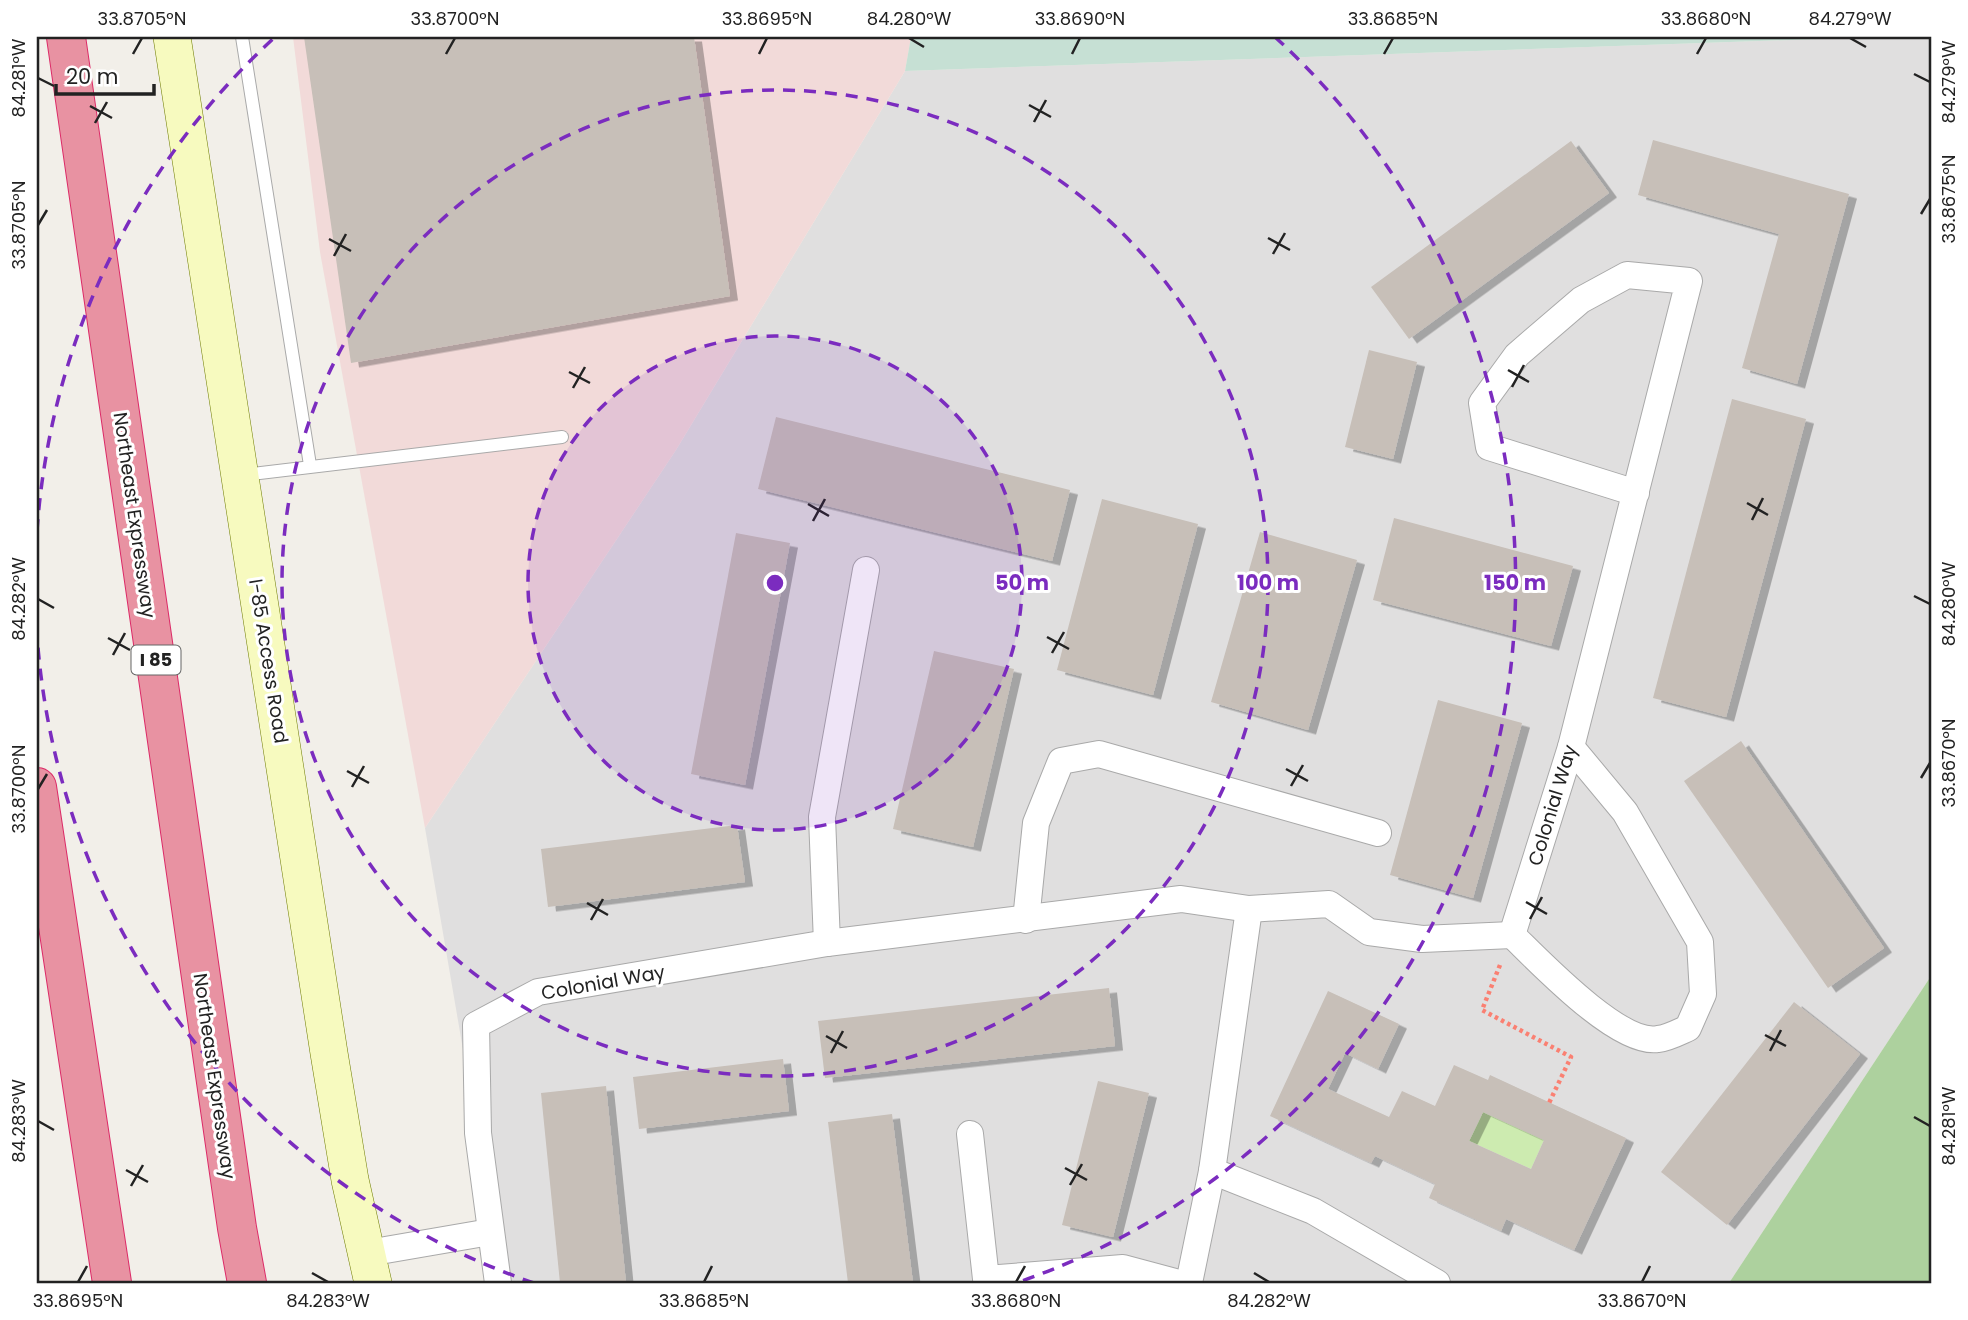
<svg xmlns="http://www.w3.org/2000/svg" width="1968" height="1320" font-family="Poppins,sans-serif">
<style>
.residential{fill:#e0dfdf}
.commercial{fill:#f2dad9}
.grass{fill:#cdebb0}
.forest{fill:#add19e}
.wetland{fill:#c6e0d4}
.building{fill:#c7bfb8;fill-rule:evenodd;filter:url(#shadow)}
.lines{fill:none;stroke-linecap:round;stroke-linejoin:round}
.lane-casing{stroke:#a9a9a9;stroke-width:14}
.street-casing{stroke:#a9a9a9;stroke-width:28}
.secondary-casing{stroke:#707d05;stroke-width:38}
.highway-casing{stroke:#dc2a67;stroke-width:40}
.path{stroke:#fa8072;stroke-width:4.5;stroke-dasharray:3.5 3.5;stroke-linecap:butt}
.lane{stroke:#fff;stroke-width:12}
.street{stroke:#fff;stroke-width:26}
.secondary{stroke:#f7fabf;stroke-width:37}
.highway{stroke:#e892a2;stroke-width:38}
.ticks{fill:none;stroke:#222;stroke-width:2.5}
.ring{fill:none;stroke:#7b2cbf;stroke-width:3.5;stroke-dasharray:12 9}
.labels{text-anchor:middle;stroke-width:6;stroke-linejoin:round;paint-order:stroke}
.shield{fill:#fff;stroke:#646464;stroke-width:2}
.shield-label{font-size:18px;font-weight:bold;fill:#222}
.street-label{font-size:19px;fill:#222;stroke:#fff}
.centre{fill:#7b2cbf;stroke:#fff;stroke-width:3.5}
.ring-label{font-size:21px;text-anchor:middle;font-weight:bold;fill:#7b2cbf;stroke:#fff;stroke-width:6;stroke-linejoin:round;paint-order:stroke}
.neatline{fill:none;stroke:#222;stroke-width:2.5}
.ticks-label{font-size:18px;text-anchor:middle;fill:#222}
</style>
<defs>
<filter id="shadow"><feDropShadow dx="8" dy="4.5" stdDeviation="0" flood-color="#0004"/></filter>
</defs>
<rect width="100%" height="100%" fill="#f2efe9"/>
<path class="residential" d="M1875,37H1931V976L1729,1283H503L425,828L676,450L905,71Z"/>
<path class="commercial" d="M293,37H911L905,71L676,450L425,828L320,252Z"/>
<path class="grass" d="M1483,1112L1544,1140L1531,1169L1469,1141Z"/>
<path class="forest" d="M1931,976V1283H1729Z"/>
<path class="wetland" d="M911,37H1875L905,71Z"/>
<g class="building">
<path d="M304,37H694L730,296L351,363Z"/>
<path d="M1653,140L1849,194L1797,384L1742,368L1779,234L1638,195Z"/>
<path d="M1571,141L1609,193L1409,339L1371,287Z"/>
<path d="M1369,350L1417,362L1393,459L1345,447Z"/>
<path d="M1732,399L1806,419L1726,717L1653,698Z"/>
<path d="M776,417L1070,490L1052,561L758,489Z"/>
<path d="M1102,499L1198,524L1153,695L1057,670Z"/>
<path d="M1394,518L1573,566L1551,646L1373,600Z"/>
<path d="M1260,532L1357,560L1308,730L1211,702Z"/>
<path d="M736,533L790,543L745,785L691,774Z"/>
<path d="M934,651L1014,669L973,847L893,829Z"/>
<path d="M1438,700L1522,723L1473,898L1390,875Z"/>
<path d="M1741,741L1884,948L1828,988L1684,781Z"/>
<path d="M737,825L745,882L548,907L541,849Z"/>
<path d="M1109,988L1115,1046L825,1078L818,1021Z"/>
<path d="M1328,991L1399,1024L1378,1069L1345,1053L1328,1089L1389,1117L1402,1091L1435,1106L1454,1065L1488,1080L1490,1075L1626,1138L1574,1250L1506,1219L1501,1231L1429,1198L1435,1184L1375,1156L1371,1163L1270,1116ZM1483,1112L1544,1140L1531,1169L1469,1141Z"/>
<path d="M1794,1002L1860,1054L1727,1225L1661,1172Z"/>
<path d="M783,1059L789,1111L639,1129L633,1077Z"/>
<path d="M1098,1081L1149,1093L1113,1237L1062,1225Z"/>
<path d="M606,1086L626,1283H560L541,1093Z"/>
<path d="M892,1114L913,1283H848L828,1122Z"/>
</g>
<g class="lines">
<defs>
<g id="lane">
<path d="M242,37L310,465"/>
<path d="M243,475L562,437"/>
</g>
<g id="street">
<path d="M1026,920L1036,823L1061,761L1099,754L1378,833"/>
<path d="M1512,935L1571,747L1689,281L1627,275L1581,300L1517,355L1482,403L1489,447L1636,493"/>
<path d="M1512,935C1539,961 1619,1046 1658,1039C1668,1038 1679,1032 1688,1028L1703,994L1700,942L1625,812L1571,747"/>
<path d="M827,943L822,817L866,570"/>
<path d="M970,1134L986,1279L1123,1268L1179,1283"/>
<path d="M1212,1171L1313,1211L1437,1283"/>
<path d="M368,1253L490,1232"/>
<path d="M498,1283L478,1133L476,1025L538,992L827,943L1181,899L1249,909L1329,904L1369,932L1422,939L1512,935"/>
<path d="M1189,1283L1212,1171L1249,909"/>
</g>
<path id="secondary" d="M172,37L329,1053L350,1180L373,1283"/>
<g id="highway">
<path d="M66,37L237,1228L247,1283"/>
<path d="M37,787L112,1283"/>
</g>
</defs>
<use href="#lane" class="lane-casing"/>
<use href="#street" class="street-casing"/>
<use href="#secondary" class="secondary-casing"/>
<use href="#highway" class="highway-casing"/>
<path class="path" d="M1500,965L1482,1010L1571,1057L1549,1103"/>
<use href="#lane" class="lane"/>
<use href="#street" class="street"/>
<use href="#secondary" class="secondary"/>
<use href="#highway" class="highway"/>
</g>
<path class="ticks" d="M909,38L924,47M1850,38L1866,47M133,54L142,38M446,54L455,38M759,54L767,38M1072,54L1080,38M1384,54L1393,38M1697,54L1706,38M1914,74L1930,82M38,78L54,86M1029,105L1051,117M90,106L112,118M1034,122L1046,100M95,123L107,102M1921,214L1930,199M38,225L47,210M1268,238L1290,250M329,239L351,251M1273,254L1285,233M334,256L346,234M1508,370L1529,382M569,372L590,383M1512,387L1524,365M573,388L585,367M1747,503L1768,515M808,504L829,516M1752,520L1763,498M813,521L825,499M1914,596L1930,604M38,599L54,608M1047,637L1069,649M108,638L130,650M1052,653L1064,632M113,655L125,633M1286,769L1308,781M347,771L369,783M1921,778L1930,763M1291,786L1303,765M352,787L364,766M38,789L47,774M1526,902L1547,914M587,903L608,915M1530,919L1542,897M591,920L603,899M1765,1035L1786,1046M826,1036L847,1048M1770,1051L1781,1030M831,1053L843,1031M1914,1117L1930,1126M38,1121L54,1130M1065,1168L1087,1180M126,1170L148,1182M1070,1185L1082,1164M131,1186L143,1165M312,1273L328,1282M1254,1273L1269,1282M78,1282L87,1266M704,1282L712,1266M1016,1282L1025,1266M1642,1282L1650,1266"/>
<circle cx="775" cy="583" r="247" fill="#7b2cbf" fill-opacity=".12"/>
<g class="ring">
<circle cx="775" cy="583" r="247"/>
<circle cx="775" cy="583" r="493"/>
<path d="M534 1283A740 740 0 0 1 37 635M37 531A740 740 0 0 1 275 37M1275 37A740 740 0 0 1 1016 1283"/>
</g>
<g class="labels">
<rect class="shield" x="131.5" y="645.5" width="49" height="29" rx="5"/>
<g class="shield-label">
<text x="156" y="666">I 85</text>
</g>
<g class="street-label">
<text transform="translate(135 515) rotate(82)" y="7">Northeast Expressway</text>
<text transform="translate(269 661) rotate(81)" y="7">I-85 Access Road</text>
<text transform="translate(1552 805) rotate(-73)" y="7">Colonial Way</text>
<text transform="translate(603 982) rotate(-10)" y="7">Colonial Way</text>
<text transform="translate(215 1076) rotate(82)" y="7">Northeast Expressway</text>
</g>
</g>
<circle cx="775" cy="583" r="10" class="centre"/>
<g class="ring-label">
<text x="1022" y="590">50 m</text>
<text x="1268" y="590">100 m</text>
<text x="1515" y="590">150 m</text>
</g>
<rect width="1968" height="1320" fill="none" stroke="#ffffff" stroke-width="77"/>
<path d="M56 84v10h98v-10" fill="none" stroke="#222222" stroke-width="3.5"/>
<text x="66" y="84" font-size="21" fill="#222222" stroke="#ffffff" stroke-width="5" paint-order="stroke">20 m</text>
<rect x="38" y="38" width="1892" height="1244" class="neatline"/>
<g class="ticks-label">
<text x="142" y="25">33.8705°N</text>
<text x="455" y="25">33.8700°N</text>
<text x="767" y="25">33.8695°N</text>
<text x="909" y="25">84.280°W</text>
<text x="1080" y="25">33.8690°N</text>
<text x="1393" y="25">33.8685°N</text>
<text x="1706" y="25">33.8680°N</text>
<text x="1850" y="25">84.279°W</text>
<text transform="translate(19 78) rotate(-90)" y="6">84.281°W</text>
<text transform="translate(1949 82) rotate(-90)" y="6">84.279°W</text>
<text transform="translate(1949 199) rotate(-90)" y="6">33.8675°N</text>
<text transform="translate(19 225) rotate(-90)" y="6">33.8705°N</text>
<text transform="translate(19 599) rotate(-90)" y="6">84.282°W</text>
<text transform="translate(1949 604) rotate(-90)" y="6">84.280°W</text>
<text transform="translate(1949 763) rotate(-90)" y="6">33.8670°N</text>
<text transform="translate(19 789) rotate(-90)" y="6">33.8700°N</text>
<text transform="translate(19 1121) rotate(-90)" y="6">84.283°W</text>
<text transform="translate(1949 1126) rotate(-90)" y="6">84.281°W</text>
<text x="78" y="1307">33.8695°N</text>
<text x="328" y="1307">84.283°W</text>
<text x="704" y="1307">33.8685°N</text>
<text x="1016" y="1307">33.8680°N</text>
<text x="1269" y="1307">84.282°W</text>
<text x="1642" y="1307">33.8670°N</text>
</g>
</svg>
